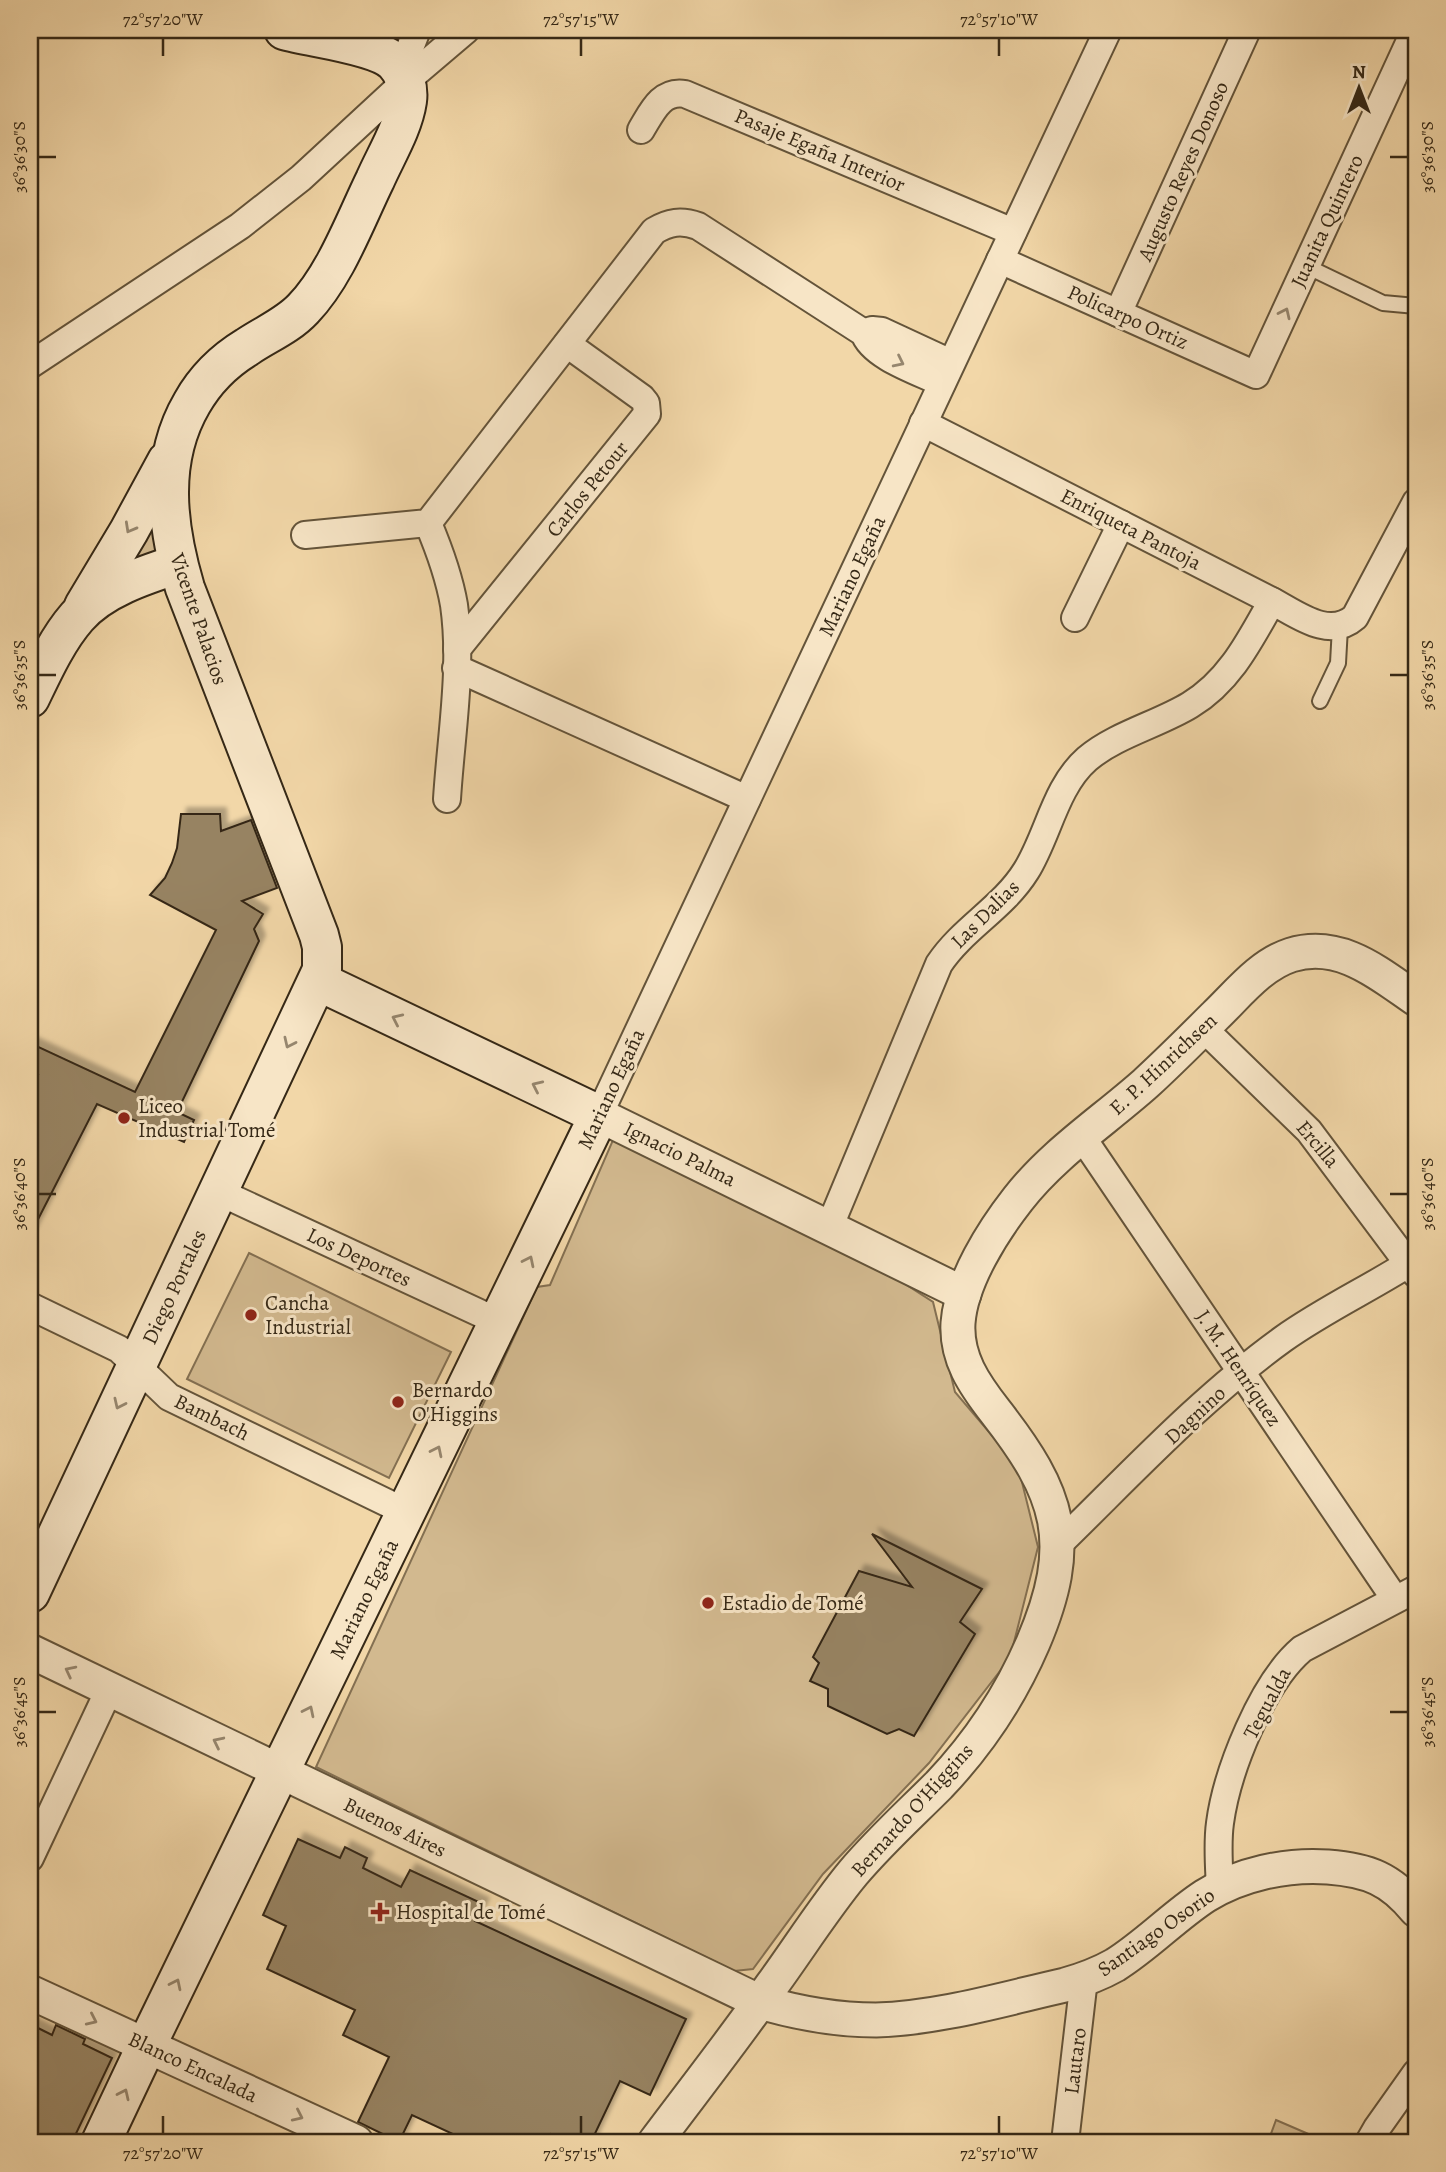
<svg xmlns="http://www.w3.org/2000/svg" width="1446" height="2172" font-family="Alegreya,serif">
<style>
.green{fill:#d2b98f;stroke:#847052;stroke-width:2}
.building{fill:#978362;stroke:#352816;stroke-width:2;filter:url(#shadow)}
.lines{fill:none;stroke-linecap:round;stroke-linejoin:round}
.service-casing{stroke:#64543a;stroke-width:18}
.minor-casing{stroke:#64543a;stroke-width:30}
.tertiary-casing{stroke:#64543a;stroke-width:37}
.secondary-casing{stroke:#352816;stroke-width:42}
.service{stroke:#f7e5c6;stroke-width:14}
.minor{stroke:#f7e5c6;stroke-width:26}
.tertiary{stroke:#f7e5c6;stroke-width:33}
.secondary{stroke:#f7e5c6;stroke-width:38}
.oneway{stroke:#96866e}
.ticks{fill:none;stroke:#352816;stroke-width:2.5}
.poi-dot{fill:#8f2418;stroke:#f7e5c6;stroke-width:2.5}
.labels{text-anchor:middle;stroke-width:6;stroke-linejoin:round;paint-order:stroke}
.street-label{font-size:21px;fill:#352816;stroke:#f7e5c6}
.poi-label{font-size:21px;fill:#352816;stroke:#f7e5c6;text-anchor:start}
.neatline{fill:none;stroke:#352816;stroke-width:2.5}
.ticks-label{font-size:18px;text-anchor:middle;fill:#352816}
</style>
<defs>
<filter id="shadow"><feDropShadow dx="6" dy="-6" stdDeviation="2" flood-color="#0004"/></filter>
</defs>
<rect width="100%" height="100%" fill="#f2d7a8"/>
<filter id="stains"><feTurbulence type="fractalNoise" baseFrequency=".00286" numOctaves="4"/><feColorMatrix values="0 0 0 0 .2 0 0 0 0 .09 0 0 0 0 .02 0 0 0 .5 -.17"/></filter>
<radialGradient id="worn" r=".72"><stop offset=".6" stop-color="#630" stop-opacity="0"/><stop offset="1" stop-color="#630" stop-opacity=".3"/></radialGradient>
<g class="green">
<path d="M152,503L159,553L114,570Z"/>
<path d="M613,1140L891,1275L933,1302L955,1392L1018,1466L1038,1547L1010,1658L929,1763L823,1874L753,1969L734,1971L316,1767L537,1287L550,1285Z"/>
<path d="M249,1253L451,1352L389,1478L187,1379Z"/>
<path d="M1276,2120L1327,2142H1268Z"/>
</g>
<g class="building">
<path d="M181,814H220L221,831L251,820L277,888L242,901L263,914L254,929L259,941L177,1112L194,1120L184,1142L97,1104L30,1235V1090L38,1075L30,1071V1043L135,1092L216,930L150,895L165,878L172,863L177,848Z"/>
<path d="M872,1534L982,1589L960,1622L975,1634L914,1736L899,1729L887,1734L828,1706V1689L810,1681L819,1663L813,1657L859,1571L912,1587Z"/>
<path d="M298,1839L340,1858L345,1847L367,1858L363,1868L401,1887L410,1870L483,1904L475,1921L686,2019L650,2095L620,2081L591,2142H570L551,2134L547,2142H470L412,2115L399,2142L358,2122L389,2057L343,2035L355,2010L267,1969L286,1926L263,1915Z"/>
<path d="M30,2024L52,2035L56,2025L85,2039L83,2044L112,2058L72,2142H30V2117L37,2101L30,2098Z"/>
</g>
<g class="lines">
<defs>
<g id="service">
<path d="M1306,266L1383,303L1416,306"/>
<path d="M1320,701L1338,663L1340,627"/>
</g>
<g id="minor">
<path d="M401,71L417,30"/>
<path d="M641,130C652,112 661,90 685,94L1013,232"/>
<path d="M1000,260L1256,375L1415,30"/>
<path d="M1118,313L1247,30"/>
<path d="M864,333L872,330L882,331L951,363"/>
<path d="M30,365L240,226L301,178L406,81L466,30"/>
<path d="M923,423L1272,601C1297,614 1329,640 1355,617L1416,502"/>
<path d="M428,523C439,549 449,576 454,605C463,668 451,735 447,799"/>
<path d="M305,535L428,523L654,231C669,222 681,220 698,226L864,333C872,357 920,372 942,383"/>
<path d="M1075,618L1121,524"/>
<path d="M457,649L647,414L646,403L642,398L567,344"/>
<path d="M456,668L747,799"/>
<path d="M1203,1028L1309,1131L1416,1274"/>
<path d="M599,1115L1108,30"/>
<path d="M1082,1137L1395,1599"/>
<path d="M219,1192L499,1322"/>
<path d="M829,1228L939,964C963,928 1003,908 1026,871C1048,836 1055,787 1087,759C1115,735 1159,724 1190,705C1230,681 1250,640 1272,601"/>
<path d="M30,1306L119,1349L169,1397L406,1512"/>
<path d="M1059,1544C1131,1474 1201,1398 1283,1339C1325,1309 1373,1287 1416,1259"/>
<path d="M30,1858L109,1690"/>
<path d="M1220,1888C1219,1866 1217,1844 1220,1823C1227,1771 1262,1683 1302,1649L1416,1589"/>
<path d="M1065,2142L1084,1979"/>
<path d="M1369,2142L1377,2128L1416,2073"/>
</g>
<g id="tertiary">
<path d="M599,1115L964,1294"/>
<path d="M30,1651L760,2002C798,2013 836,2020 876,2020C940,2018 1003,1999 1065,1985C1083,1980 1099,1974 1115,1965C1147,1945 1173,1917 1205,1896C1240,1874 1286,1864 1328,1867C1368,1870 1391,1879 1416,1910"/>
<path d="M30,1992L356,2142"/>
<path d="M655,2142C694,2090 734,2039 772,1985C799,1948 824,1908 853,1873C880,1841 910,1814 939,1785C978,1744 1011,1694 1033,1643C1076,1542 1060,1494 995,1411C974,1384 956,1358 958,1323C961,1281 993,1231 1018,1199C1053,1154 1102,1122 1145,1084C1169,1062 1192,1039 1215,1016C1238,994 1260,965 1291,955C1340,940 1378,973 1416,999"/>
</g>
<g id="secondary">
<path d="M84,606L129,531L167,461"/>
<path d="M30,698C43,671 57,640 77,617C101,589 144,575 178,564"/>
<path d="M30,1593L322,970V947L319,935L185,588C167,527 158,461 192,403C205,380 224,361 247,347C266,334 287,326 303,309C335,276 355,221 375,180C386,155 403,128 407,101C409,87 404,73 395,63C377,44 311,38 284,30"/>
<path d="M101,2142L153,2032L599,1115L318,981"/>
</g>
</defs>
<use href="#service" class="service-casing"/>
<use href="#minor" class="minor-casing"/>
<use href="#tertiary" class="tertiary-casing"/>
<use href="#secondary" class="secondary-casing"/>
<use href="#service" class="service"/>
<use href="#minor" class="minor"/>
<use href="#tertiary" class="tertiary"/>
<use href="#secondary" class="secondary"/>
</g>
<defs><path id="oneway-chevron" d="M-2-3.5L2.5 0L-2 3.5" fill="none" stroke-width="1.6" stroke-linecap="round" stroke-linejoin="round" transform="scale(1.75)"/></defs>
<g class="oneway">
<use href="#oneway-chevron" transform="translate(1285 313) rotate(-65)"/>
<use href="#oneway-chevron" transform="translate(899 362) rotate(26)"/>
<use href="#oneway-chevron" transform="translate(130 528) rotate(119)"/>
<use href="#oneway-chevron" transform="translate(397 1019) rotate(-155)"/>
<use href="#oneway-chevron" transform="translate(289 1043) rotate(115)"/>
<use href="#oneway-chevron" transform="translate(537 1086) rotate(-155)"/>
<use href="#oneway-chevron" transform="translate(529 1261) rotate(-64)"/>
<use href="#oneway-chevron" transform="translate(119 1404) rotate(115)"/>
<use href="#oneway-chevron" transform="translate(437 1451) rotate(-64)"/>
<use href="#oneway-chevron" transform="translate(70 1671) rotate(-153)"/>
<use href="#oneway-chevron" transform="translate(309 1711) rotate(-64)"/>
<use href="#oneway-chevron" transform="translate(218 1742) rotate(-154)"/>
<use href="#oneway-chevron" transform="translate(176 1984) rotate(-64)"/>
<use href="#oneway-chevron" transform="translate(92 2020) rotate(25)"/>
<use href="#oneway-chevron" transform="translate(124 2094) rotate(-65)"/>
<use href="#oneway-chevron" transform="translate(298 2116) rotate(25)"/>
</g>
<path class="ticks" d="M163,38V56M581,38V56M999,38V56M38,157H56M1390,157H1408M38,675H56M1390,675H1408M38,1194H56M1390,1194H1408M38,1712H56M1390,1712H1408M163,2116V2134M581,2116V2134M999,2116V2134"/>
<g class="poi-dot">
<circle cx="124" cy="1118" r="7"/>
<circle cx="251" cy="1315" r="7"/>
<circle cx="398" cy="1402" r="7"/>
<circle cx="708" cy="1603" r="7"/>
<path d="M376.5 1901.5h7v7h7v7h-7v7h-7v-7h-7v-7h7z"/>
</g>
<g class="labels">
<g class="street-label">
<text transform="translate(820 150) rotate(23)" y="7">Pasaje Egaña Interior</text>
<text transform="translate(1183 171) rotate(-66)" y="7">Augusto Reyes Donoso</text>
<text transform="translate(1327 221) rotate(-65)" y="7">Juanita Quintero</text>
<text transform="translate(1128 317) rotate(24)" y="7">Policarpo Ortiz</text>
<text transform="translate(587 489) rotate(-51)" y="7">Carlos Petour</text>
<text transform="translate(1131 529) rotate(27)" y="7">Enriqueta Pantoja</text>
<text transform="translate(852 576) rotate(-65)" y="7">Mariano Egaña</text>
<text transform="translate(199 619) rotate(71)" y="7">Vicente Palacios</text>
<text transform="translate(985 914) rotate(-45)" y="7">Las Dalias</text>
<text transform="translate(1163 1064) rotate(-43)" y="7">E. P. Hinrichsen</text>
<text transform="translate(611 1089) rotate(-65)" y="7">Mariano Egaña</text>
<text transform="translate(1318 1144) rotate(50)" y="7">Ercilla</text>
<text transform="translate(680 1154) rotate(26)" y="7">Ignacio Palma</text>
<text transform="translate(359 1257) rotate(25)" y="7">Los Deportes</text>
<text transform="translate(174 1287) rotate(-65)" y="7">Diego Portales</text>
<text transform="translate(1239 1368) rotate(56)" y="7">J. M. Henríquez</text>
<text transform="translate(1195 1415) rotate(-43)" y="7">Dagnino</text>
<text transform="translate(212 1417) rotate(26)" y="7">Bambach</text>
<text transform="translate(364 1599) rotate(-64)" y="7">Mariano Egaña</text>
<text transform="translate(1267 1703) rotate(-62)" y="7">Tegualda</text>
<text transform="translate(912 1810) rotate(-48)" y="7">Bernardo O'Higgins</text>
<text transform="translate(395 1827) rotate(26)" y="7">Buenos Aires</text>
<text transform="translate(1156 1932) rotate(-35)" y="7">Santiago Osorio</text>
<text transform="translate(1075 2061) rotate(-83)" y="7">Lautaro</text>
<text transform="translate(193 2067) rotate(25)" y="7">Blanco Encalada</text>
</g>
<g class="poi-label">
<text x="138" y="1113">Liceo<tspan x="138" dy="24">Industrial Tomé</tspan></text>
<text x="265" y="1310">Cancha<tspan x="265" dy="24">Industrial</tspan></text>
<text x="412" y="1397">Bernardo<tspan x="412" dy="24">O'Higgins</tspan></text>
<text x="722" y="1610">Estadio de Tomé</text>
<text x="396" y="1919">Hospital de Tomé</text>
</g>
</g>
<rect width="1446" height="2172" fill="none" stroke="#f2d7a8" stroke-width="77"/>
<g transform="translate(1359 88)" stroke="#f7e5c6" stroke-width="5" paint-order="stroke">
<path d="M0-5L12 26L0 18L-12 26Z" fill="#352816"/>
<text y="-10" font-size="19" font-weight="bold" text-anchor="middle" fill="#352816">N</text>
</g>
<rect x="38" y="38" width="1370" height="2096" class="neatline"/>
<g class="ticks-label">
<text x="163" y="25">72°57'20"W</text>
<text x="581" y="25">72°57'15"W</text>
<text x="999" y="25">72°57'10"W</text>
<text transform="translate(19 157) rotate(-90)" y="6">36°36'30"S</text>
<text transform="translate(1427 157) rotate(-90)" y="6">36°36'30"S</text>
<text transform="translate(19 675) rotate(-90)" y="6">36°36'35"S</text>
<text transform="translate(1427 675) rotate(-90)" y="6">36°36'35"S</text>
<text transform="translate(19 1194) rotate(-90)" y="6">36°36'40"S</text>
<text transform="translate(1427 1194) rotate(-90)" y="6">36°36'40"S</text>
<text transform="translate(19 1712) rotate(-90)" y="6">36°36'45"S</text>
<text transform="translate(1427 1712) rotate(-90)" y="6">36°36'45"S</text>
<text x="163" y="2159">72°57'20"W</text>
<text x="581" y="2159">72°57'15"W</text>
<text x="999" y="2159">72°57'10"W</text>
</g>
<rect width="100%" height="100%" filter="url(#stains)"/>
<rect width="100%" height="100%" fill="url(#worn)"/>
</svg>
